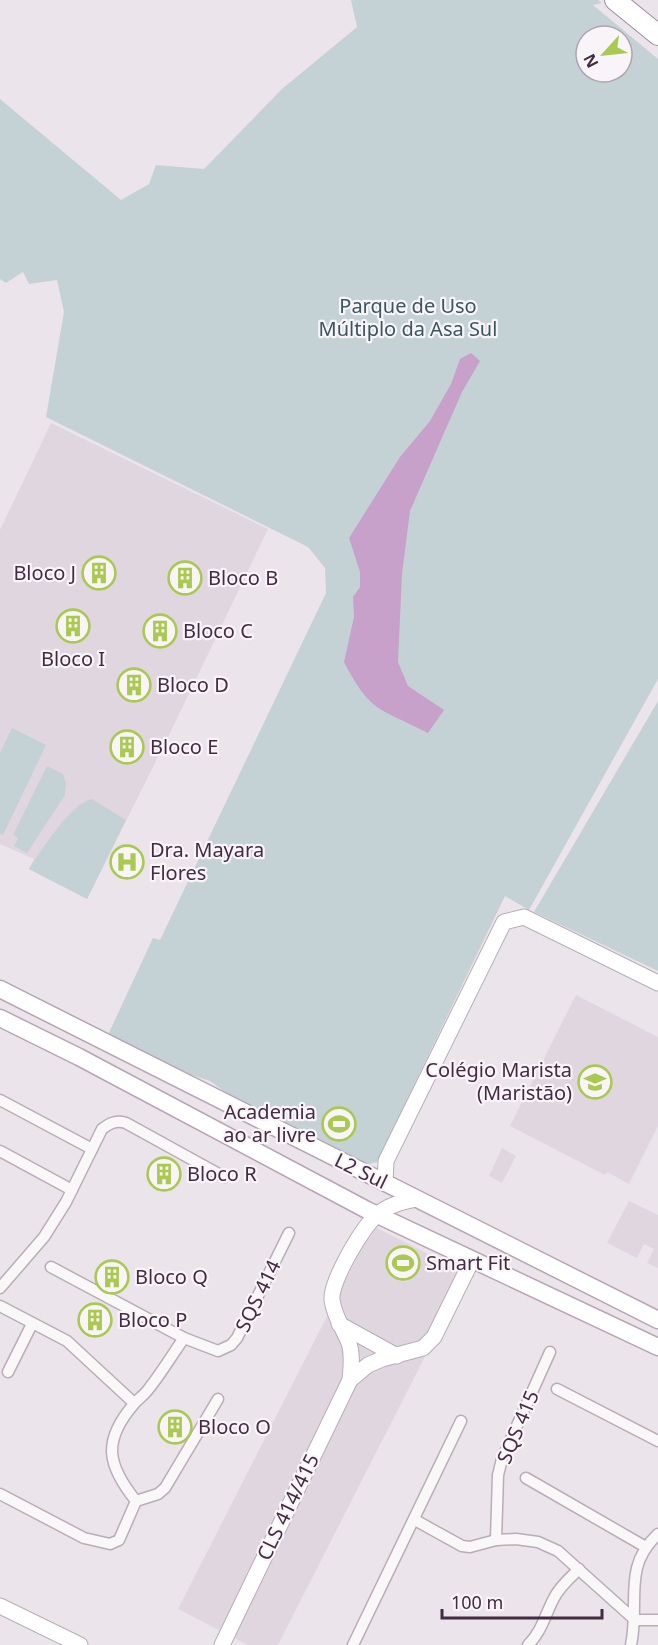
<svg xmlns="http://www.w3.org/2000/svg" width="658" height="1645" font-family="'Noto Sans',sans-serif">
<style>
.built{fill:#e0d6e0}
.green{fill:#c5d2d5;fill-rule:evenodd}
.water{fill:#c7a1c9}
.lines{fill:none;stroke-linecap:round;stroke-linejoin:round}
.street-casing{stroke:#b9adb8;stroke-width:13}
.secondary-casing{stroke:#b9adb8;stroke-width:17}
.primary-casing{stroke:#b7a4b6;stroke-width:19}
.highway-casing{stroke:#a18ca1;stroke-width:22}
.street{stroke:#faf7f9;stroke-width:10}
.secondary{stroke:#fff;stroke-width:15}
.primary{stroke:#fff;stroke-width:16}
.highway{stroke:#fff;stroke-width:20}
.labels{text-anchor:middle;stroke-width:4.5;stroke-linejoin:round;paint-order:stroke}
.park-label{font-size:20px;fill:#3a565e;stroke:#f8f4f8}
.poi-label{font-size:20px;fill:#432c42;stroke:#f8f4f8;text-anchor:start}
.street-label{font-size:20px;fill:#432c42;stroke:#f8f4f8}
</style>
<rect width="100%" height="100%" fill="#ebe4eb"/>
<g class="built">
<path d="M51,423L268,529L171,731L87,899L29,869L34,859L0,844V530Z"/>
<path d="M576,995L658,1037V1126L629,1184L607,1172L605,1175L510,1126Z"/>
<path d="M502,1148L516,1156L502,1183L489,1176Z"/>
<path d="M629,1201L658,1215V1268L647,1263L654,1249L644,1244L637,1258L607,1243Z"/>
<path d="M373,1226L467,1274L278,1645H248L178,1609Z"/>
</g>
<g class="green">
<path d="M351,0H598L602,3L593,5L658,59V679L529,910L505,896L377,1162L362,1166L248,1109L210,1081L165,1066L107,1037L153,938L160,940L326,593L325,568L308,547L46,417L64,312L57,280L29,284L23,272L6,283L0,279V99L121,200L149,184L156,165L204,169L282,89L357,27ZM586,36H622V72H586Z"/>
<path d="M658,701V971L534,912Z"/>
<path d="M12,728L46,745L3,835L0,834V753Z"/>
<path d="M47,766L63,774L66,784L65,795L27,853L14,846L18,838L13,835Z"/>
<path d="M92,799L126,820L87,899L29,869C40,851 72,802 92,799Z"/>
</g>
<path class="water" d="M471,353L480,361L462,392L410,511L402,574L398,662L408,686L444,710L428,733C380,708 371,714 344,662L354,617L353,597L360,587V572L349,538L400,457L430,421L451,384L460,359Z"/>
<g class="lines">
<defs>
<g id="street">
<path d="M0,1100L92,1149"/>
<path d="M0,1151L72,1190"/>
<path d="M51,1267L184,1338L218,1351L231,1345L237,1338L289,1233"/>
<path d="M0,1288L44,1237L66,1202L102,1129C110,1123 116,1120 126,1123L224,1177"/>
<path d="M0,1306L67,1341L134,1403"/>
<path d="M8,1372L32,1324"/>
<path d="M557,1389L658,1441"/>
<path d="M526,1478L644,1546"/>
<path d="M0,1494L84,1538L110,1544L119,1540L136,1501C107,1465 102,1441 134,1404C138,1399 143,1396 147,1391C161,1374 172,1355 184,1338"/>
<path d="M136,1501L158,1494L165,1488L218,1399"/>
<path d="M415,1520L462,1546L470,1547L496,1540L516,1539L538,1542L558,1551L635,1620H658"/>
<path d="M496,1540L498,1475L502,1459L550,1352"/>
<path d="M353,1645L461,1421"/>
<path d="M528,1645C542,1631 545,1615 554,1598C560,1586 570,1578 579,1569"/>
<path d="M631,1645C640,1602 622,1567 658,1534"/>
</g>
<g id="secondary">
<path d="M385,1183L386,1161L504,922L524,917L658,983"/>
<path d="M339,1324L397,1356"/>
<path d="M350,1380L368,1365L382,1359L423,1348L434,1337L472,1260"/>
<path d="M0,1606L80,1645"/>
<path d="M222,1645L350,1380C351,1368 353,1355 349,1343C343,1328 334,1316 332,1300C330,1282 363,1226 377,1215C388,1205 402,1202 416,1199"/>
</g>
<g id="primary">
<path d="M0,989L658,1320"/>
<path d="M0,1018L79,1057L367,1210L658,1347"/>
</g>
<path id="highway" d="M615,0L658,35"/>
</defs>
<use href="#street" class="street-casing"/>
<use href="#secondary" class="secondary-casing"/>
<use href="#primary" class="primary-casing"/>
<use href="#highway" class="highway-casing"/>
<use href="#street" class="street"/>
<use href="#secondary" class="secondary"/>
<use href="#primary" class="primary"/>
<use href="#highway" class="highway"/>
</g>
<defs>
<symbol id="building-ring" viewBox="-11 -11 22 22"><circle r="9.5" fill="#f8f4f8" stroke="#a9c950" stroke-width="1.5"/><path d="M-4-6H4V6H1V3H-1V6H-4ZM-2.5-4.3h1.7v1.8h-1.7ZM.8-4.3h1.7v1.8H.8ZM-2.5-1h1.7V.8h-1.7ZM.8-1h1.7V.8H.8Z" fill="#a9c950"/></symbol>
<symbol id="hospital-ring" viewBox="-11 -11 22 22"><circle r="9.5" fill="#f8f4f8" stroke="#a9c950" stroke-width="1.5"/><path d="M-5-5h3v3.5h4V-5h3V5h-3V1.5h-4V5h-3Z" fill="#a9c950"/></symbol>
<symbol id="university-ring" viewBox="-11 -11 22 22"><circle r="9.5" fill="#f8f4f8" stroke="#a9c950" stroke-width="1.5"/><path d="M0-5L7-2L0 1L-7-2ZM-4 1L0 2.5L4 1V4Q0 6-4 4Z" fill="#a9c950"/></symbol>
<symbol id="stadium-ring" viewBox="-11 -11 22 22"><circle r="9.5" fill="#f8f4f8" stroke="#a9c950" stroke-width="1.5"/><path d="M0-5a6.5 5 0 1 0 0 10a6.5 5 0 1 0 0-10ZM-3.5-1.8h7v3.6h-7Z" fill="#a9c950"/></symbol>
</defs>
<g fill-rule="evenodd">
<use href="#building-ring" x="80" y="554" width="38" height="38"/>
<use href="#building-ring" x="166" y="559" width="38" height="38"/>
<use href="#building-ring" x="54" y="607" width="38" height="38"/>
<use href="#building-ring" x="141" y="612" width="38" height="38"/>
<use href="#building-ring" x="115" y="666" width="38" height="38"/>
<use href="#building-ring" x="108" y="728" width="38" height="38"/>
<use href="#hospital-ring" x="108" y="843" width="38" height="38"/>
<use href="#university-ring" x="576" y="1063" width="38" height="38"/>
<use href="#stadium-ring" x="320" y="1105" width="38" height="38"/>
<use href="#building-ring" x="145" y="1155" width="38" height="38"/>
<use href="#stadium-ring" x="384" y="1244" width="38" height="38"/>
<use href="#building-ring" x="93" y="1258" width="38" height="38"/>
<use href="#building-ring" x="76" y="1301" width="38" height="38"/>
<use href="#building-ring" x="156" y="1408" width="38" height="38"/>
</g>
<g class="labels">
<g class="park-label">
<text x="408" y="313">Parque de Uso<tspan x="408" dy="23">Múltiplo da Asa Sul</tspan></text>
</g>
<g class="poi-label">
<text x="76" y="580" text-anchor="end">Bloco J</text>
<text x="208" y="585">Bloco B</text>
<text x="183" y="638">Bloco C</text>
<text x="73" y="666" text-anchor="middle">Bloco I</text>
<text x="157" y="692">Bloco D</text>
<text x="150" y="754">Bloco E</text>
<text x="150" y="857">Dra. Mayara<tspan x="150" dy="23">Flores</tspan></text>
<text x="572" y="1077" text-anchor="end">Colégio Marista<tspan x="572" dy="23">(Maristão)</tspan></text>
<text x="316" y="1119" text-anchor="end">Academia<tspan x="316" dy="23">ao ar livre</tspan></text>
<text x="187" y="1181">Bloco R</text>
<text x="426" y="1270">Smart Fit</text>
<text x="135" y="1284">Bloco Q</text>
<text x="118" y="1327">Bloco P</text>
<text x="198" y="1434">Bloco O</text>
</g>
<g class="street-label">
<text transform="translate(361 1171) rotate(26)" y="7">L2 Sul</text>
<text transform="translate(258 1296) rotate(-64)" y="7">SQS 414</text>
<text transform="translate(518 1427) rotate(-67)" y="7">SQS 415</text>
<text transform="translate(288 1507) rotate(-64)" y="7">CLS 414/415</text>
</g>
</g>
<g transform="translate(604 54) rotate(243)"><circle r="28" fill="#f8f4f8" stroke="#b0a4af" stroke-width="1.5"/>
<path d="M0-4.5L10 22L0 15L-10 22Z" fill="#a9c950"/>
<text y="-9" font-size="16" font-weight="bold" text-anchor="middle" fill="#432c42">N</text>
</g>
<path d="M442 1609v9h160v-9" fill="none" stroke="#432c42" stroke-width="3"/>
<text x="451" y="1609" font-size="18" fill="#432c42" stroke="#f8f4f8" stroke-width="4.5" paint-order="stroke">100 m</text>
</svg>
